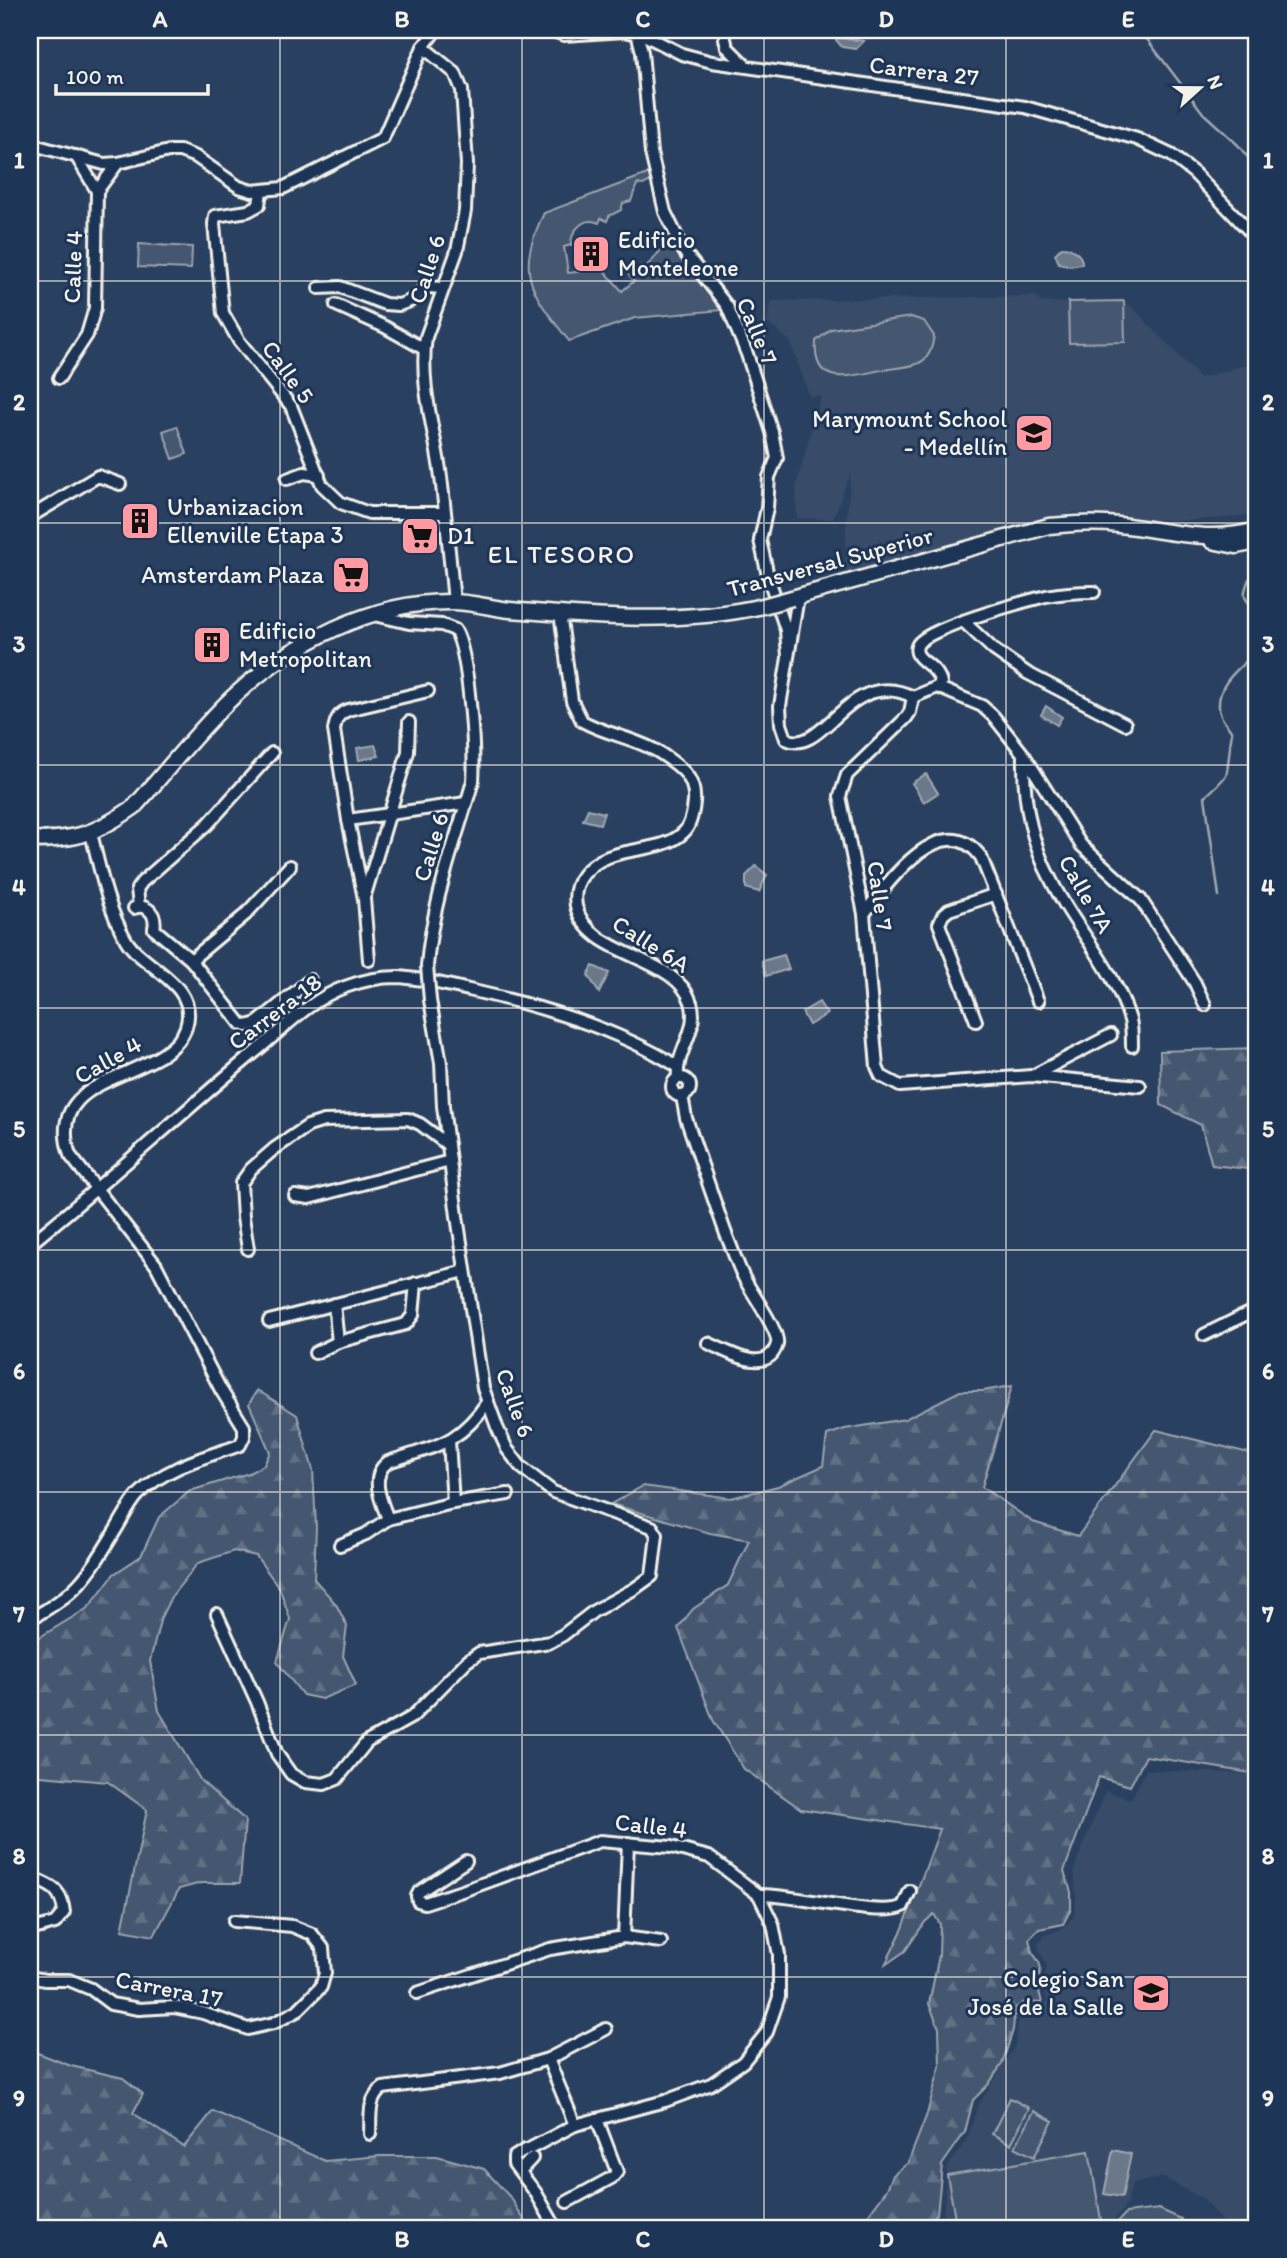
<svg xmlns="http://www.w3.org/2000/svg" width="1287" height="2258" font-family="Itim,sans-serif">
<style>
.built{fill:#374c69}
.grass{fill:#445771;stroke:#9ca4ac;stroke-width:2}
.forest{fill:url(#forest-firs);stroke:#9ca4ac;stroke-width:2}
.water{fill:#6a788a;stroke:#a1a8b0;stroke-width:2}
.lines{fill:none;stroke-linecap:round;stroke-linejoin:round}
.stream{stroke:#a1a8b0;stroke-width:2.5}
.minor-casing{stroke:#f4f1e8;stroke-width:16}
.major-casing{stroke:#f4f1e8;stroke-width:19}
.minor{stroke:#1d3557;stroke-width:10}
.major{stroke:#1d3557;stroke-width:14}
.minor-bridge-casing{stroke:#f4f1e8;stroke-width:16;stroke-linecap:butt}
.major-bridge-casing{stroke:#f4f1e8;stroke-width:19;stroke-linecap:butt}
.minor-bridge{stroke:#1d3557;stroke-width:10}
.major-bridge{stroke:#1d3557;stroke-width:14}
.grid{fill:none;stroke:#f4f1e8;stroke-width:2;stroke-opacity:0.55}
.labels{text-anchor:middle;stroke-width:6;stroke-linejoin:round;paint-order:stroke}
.street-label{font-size:24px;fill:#f4f1e8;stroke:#1d3557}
.poi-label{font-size:24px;fill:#f4f1e8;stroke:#1d3557;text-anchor:start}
.neighbourhood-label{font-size:26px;letter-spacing:2px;fill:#f4f1e8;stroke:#1d3557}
.neatline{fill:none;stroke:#f4f1e8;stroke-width:2.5}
.grid-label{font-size:23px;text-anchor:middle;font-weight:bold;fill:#f4f1e8}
</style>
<defs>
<pattern id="forest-firs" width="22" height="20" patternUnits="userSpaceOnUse" patternTransform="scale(1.75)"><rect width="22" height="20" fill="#445771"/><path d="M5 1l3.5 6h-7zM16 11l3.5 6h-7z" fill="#607085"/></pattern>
</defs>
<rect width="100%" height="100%" fill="#2a4060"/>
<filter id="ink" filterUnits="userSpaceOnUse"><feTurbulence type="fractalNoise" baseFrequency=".0143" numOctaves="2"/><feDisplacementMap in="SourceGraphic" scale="14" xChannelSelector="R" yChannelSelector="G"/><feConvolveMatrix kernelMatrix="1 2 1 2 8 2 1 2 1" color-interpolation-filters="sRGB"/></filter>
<g filter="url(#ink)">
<g class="built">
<path d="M1037,296L1040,302L1130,305L1200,378L1257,362V513L1227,518L1173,521L1076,512L845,574L846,524L851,472L833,519L797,518L796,486L821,395L810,397L790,341L767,322L772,301Z"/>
<path d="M1146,1770L1257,1774V2228H1227L1203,2199L1162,2177L1132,2184L1127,2204L1110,2226L1099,2228H947L943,2217L947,2167L966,2142L978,2106L1015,2046L1020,2010L1038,2012L1047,2002L1043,1983L1047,1967L1037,1945L1045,1935L1062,1929L1074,1916L1076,1898L1074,1869L1105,1791L1131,1799Z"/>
</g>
<g class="grass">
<path d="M650,173L651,181L643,185L637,184L631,201L623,203L621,210L609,216L607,221L601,218L599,223C584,216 571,230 571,245L564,247L568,273L603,269L622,291L634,281L629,275L641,265L644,268C657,258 663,247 668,232L676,252L722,310L635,318L569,341C531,292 514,274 544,213Z"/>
<path d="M139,244L192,247L191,269L138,267Z"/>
<path d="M1124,301L1125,342L1069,343L1068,302Z"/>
<path d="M911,317L924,321L934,336C932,347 930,358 919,363C908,368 893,368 881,370C850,376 812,389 816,341L831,329Z"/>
<path d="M177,426L187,454L173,459L163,431Z"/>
<path d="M1010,2098L1029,2108L1011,2144L992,2134Z"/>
<path d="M1034,2111L1053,2121L1034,2157L1015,2147Z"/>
<path d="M1089,2151L1101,2220L1054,2228H957L947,2175Z"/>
<path d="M1159,2209L1181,2219L1186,2228H1112L1126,2213Z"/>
</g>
<g class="forest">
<path d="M1257,1048V1170L1212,1165L1201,1125L1161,1105L1160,1051Z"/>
<path d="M1012,1386L982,1487L1033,1522L1078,1536L1156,1430L1257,1455V1774L1146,1756L1130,1786L1099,1777L1064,1871L1071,1892V1909L1063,1924L1039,1929L1029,1939L1032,1952L1039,1962L1041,1969L1037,1983L1042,2003L1025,2002L1015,2008L1013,2030L1002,2064L988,2085L973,2100L965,2132L942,2165L937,2214L922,2228H848L868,2215L887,2189L893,2175L908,2163L927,2114L940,2066L939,2028L929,2004L939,1955L940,1924L934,1914L925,1922L905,1951L885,1965L903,1928L940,1829L801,1809L744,1769L713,1720L678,1628L693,1609L728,1585L749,1540L710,1533L611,1504L643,1486L731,1498L778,1486L823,1466L827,1435L845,1429L905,1419L960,1391H982Z"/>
<path d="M257,1390L297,1415L313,1470L316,1527L314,1579L336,1604L347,1626L343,1656L356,1685L322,1699L303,1695L277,1662L290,1619L280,1589L256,1556L234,1551L198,1563L171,1597L161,1617L150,1661L159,1711L201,1781L245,1820L240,1883H201L179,1889L154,1936L122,1930L147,1810L108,1782L30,1775V1643L88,1608L114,1574L141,1556L159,1517L190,1491L249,1473L264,1465L270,1452L249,1404Z"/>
<path d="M30,2050L71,2066L123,2078L143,2094L133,2113L184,2147L213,2111L325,2161L380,2156H437L484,2169L511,2198L529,2228H30Z"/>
</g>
<g class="water">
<path d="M851,31L854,36L851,39L864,41L856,49L842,47L836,40V38L850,39L848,35Z"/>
<path d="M1062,247C1071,247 1083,255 1082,264L1070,266L1059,263L1055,254Z"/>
<path d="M1046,706L1062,717L1057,725L1041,715Z"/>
<path d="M375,745L379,756L359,760L357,748Z"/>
<path d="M926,774L938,793L924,802L912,783Z"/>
<path d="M588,809L604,813L600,824L583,820Z"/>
<path d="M756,866L767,875L759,892L746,888V876Z"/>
<path d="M784,955L789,969L766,976L762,961Z"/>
<path d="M593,966L609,973L599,993L588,975Z"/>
<path d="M819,1002L827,1014L809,1025L802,1012Z"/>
<path d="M1113,2150L1131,2154L1122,2197L1104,2194Z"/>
</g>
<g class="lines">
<g class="stream">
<path d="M1140,30L1203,113L1238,145L1257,169"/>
<path d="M1249,579C1241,598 1244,598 1257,612"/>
<path d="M1219,896L1205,797C1211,791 1222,782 1226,775C1228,772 1230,741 1232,733C1229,726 1222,721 1220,713C1213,686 1240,667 1257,652"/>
</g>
<defs>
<g id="minor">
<path d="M551,30L564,35L625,31L646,36L682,54L712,62L1025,107L1137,139L1171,155L1194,173L1257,239"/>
<path d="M637,33L642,52L651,153L665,212L685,253L727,306L747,354L772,432L777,458L769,477L767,508L760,540L768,576L786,630L788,656"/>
<path d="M725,39L727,47L746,66"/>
<path d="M423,47L455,73L462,90L467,164L465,211L457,251L426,337C419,385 435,430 441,477C446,518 450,560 454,602"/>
<path d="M30,144L104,164L118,163L169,151H180L196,157L239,187L252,191L283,188L383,138L423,47L436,30"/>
<path d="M97,191L118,163"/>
<path d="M261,191L259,205L248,211L215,216L214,224L223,313L239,341L291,406L322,485L341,503L369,513H444"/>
<path d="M319,288L340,287L385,304L399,305L410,301L427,287L443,288"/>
<path d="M336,305L385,327L424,349"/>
<path d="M59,378L87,335L95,308L97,191L76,156"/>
<path d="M287,479L304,473L319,475"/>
<path d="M30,517L98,476L120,484"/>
<path d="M798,597L780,706L781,724L786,739C824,758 849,665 913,697"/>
<path d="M560,613L572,701L582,721C607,735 636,738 660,753C680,766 696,777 694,802C693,813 691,825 684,832C659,857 608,842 583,875C576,884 574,895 576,906C588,958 675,954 691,1002C700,1031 675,1051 678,1078"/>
<path d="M374,615L409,623L442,625L455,630C469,652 475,753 473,781C455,843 432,902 427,966"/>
<path d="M963,621L994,650L1027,673L1125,724"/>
<path d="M937,687L941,683C937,663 912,661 917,646C922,629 1026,601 1046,596C1062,593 1078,592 1094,592"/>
<path d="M913,697L910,712L906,718L847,775L840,796L864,914L877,1067L881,1076L900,1086L1031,1076L1140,1086"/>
<path d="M913,697L937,687L982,706L994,717L1024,755L1081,845L1141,900L1195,983L1205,1005"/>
<path d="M1024,756C1023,799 1031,842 1051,880C1074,927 1115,969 1130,1020C1132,1028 1132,1038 1132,1046"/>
<path d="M348,820L466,803"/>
<path d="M365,895L408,752L409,722"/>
<path d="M139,906L137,889L142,882L208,824L272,753"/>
<path d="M134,908C148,903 157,915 154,929"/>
<path d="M864,914C886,884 943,805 981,857L1038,1001"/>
<path d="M154,929L191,960L241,1024L247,1026L257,1023L310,980"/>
<path d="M191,960L245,915L290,866"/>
<path d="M369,960L364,899L348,820L334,730C336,719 338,714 348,710L428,691"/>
<path d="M976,1021L939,924L943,915L949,910L996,894"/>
<path d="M1032,1076L1111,1035"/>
<circle cx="681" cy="1087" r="9"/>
<path d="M682,1096L686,1118C699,1156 712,1195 726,1234C732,1248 737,1264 744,1278C751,1292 780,1332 777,1344C768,1377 726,1351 708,1343"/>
<path d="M295,1196L309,1198L450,1161"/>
<path d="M30,1244C107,1182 179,1115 255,1052C283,1029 311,999 345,987C361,981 380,977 397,977C421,978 446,985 469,990C540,1006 615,1028 677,1066"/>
<path d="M248,1249L243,1217L241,1183L251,1169L274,1149L308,1126L324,1121L408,1119L420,1124L448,1145"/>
<path d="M334,1304L338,1342"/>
<path d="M269,1321L465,1271"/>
<path d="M1204,1335L1257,1309"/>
<path d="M315,1353L338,1342L406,1324L413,1315L416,1283"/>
<path d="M449,1441L453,1503"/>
<path d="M388,1519C381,1501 369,1476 388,1462C435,1446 459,1445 488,1401"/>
<path d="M340,1545L366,1534L388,1519L453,1503L508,1494"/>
<path d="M217,1614L257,1702L277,1754L291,1774L305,1782L324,1784L337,1779L367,1742L412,1717L466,1662L479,1653L550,1642L563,1635L594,1611L634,1589L652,1576L657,1535L652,1527L553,1492L521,1467L507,1449L497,1427L483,1388L457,1216L443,1106L441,1063L430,1000"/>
<path d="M30,1619C78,1593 87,1577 115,1531C122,1520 129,1505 138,1495C165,1467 206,1457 240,1445L244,1437V1427L221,1390L156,1265L70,1155C41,1068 168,1083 186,1027C200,984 142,968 126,940C107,907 100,869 91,833"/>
<path d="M466,1861L419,1892L417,1896L418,1901L425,1903L465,1890L600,1841L671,1847L709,1857L759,1895L773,1924L779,1955V1997L767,2032L743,2062L711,2084L665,2101L575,2125L531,2148"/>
<path d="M30,1877C50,1886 61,1887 64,1912L55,1923L30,1930"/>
<path d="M759,1895C791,1893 882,1919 903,1906L910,1891"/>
<path d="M624,1937L628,1843"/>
<path d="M30,1977L45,1980H69L91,1989L111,2004L139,2009L174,2007L203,2013L248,2029L274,2023L297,2011L321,1987L325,1973L323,1948L312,1934L292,1926L234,1921"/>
<path d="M417,1993L550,1949L624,1937L661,1942"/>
<path d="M548,2059L575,2125"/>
<path d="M370,2134C371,2117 367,2099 383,2088L500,2073L548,2059L606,2029"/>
<path d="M525,2150L514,2157V2164L536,2193L556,2228"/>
<path d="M520,2171L532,2158"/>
<path d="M567,2202L613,2177L617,2172L597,2119"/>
</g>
<g id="major">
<path d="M1212,541L1236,546L1257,542"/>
<path d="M792,598L1049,526C1072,524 1096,522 1119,525C1167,530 1208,544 1257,530"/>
<path d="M30,840C77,840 95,834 134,807C167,771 198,730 233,697C291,643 372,601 452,602C471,602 491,608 510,610C594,617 680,625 763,606"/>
</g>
</defs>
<use href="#minor" class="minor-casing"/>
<use href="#major" class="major-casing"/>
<use href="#minor" class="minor"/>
<use href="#major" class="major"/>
<defs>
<path id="minor-bridge" d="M427,966L430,1000"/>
<path id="major-bridge" d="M763,606L792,598"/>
</defs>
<use href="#minor-bridge" class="minor-bridge-casing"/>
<use href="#major-bridge" class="major-bridge-casing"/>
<use href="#minor-bridge" class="minor-bridge"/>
<use href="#major-bridge" class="major-bridge"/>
</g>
</g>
<path class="grid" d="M280,30V2228M522,30V2228M764,30V2228M1006,30V2228M30,281H1257M30,523H1257M30,765H1257M30,1008H1257M30,1250H1257M30,1492H1257M30,1735H1257M30,1977H1257"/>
<defs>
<symbol id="building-square" viewBox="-11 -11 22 22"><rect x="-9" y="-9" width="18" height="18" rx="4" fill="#ff9aa2" stroke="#1d3557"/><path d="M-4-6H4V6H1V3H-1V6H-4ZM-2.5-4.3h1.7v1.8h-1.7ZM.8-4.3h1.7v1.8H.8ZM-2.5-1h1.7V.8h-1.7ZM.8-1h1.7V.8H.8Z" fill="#111"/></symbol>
<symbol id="school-square" viewBox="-11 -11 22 22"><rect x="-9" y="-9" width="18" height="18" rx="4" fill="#ff9aa2" stroke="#1d3557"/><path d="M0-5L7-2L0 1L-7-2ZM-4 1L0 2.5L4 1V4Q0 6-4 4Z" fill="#111"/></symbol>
<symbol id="supermarket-square" viewBox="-11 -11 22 22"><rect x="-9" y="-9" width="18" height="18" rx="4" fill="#ff9aa2" stroke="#1d3557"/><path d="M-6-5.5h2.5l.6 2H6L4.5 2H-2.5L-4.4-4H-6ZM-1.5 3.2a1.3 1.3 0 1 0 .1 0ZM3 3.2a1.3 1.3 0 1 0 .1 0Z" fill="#111"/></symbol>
<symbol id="university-square" viewBox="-11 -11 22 22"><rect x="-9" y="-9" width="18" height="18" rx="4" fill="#ff9aa2" stroke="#1d3557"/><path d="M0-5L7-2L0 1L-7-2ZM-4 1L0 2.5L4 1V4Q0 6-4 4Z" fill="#111"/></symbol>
</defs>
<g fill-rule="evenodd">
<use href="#building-square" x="569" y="232" width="44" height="44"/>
<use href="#school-square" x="1012" y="411" width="44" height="44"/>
<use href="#building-square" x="118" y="499" width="44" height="44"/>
<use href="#supermarket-square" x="398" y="514" width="44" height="44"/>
<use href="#supermarket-square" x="329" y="553" width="44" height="44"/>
<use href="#building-square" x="190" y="623" width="44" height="44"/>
<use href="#university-square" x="1129" y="1971" width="44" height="44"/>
</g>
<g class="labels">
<g class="street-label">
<text transform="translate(924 71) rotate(7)" y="8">Carrera 27</text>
<text transform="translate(73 267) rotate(-88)" y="8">Calle 4</text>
<text transform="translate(427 269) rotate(-72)" y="8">Calle 6</text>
<text transform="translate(757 331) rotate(67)" y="8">Calle 7</text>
<text transform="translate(288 372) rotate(54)" y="8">Calle 5</text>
<text transform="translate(830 562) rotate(-15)" y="8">Transversal Superior</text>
<text transform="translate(431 847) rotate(-73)" y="8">Calle 6</text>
<text transform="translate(1086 894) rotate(60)" y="8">Calle 7A</text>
<text transform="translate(880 896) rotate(82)" y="8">Calle 7</text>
<text transform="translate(651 944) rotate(32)" y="8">Calle 6A</text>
<text transform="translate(275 1012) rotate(-37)" y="8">Carrera 18</text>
<text transform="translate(108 1060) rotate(-29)" y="8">Calle 4</text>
<text transform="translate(515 1403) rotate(70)" y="8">Calle 6</text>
<text transform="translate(651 1826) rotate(7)" y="8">Calle 4</text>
<text transform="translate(169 1989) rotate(11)" y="8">Carrera 17</text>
</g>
<g class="poi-label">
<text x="618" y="248">Edificio<tspan x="618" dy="28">Monteleone</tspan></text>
<text x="1007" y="427" text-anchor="end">Marymount School<tspan x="1007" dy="28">- Medellín</tspan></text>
<text x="167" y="515">Urbanizacion<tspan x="167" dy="28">Ellenville Etapa 3</tspan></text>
<text x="447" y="544">D1</text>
<text x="324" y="583" text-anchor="end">Amsterdam Plaza</text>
<text x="239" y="639">Edificio<tspan x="239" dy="28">Metropolitan</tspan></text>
<text x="1124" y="1987" text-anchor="end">Colegio San<tspan x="1124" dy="28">José de la Salle</tspan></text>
</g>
<g class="neighbourhood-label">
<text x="562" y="563">EL TESORO</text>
</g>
</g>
<rect width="1287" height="2258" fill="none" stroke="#1d3557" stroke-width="77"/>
<g transform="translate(1200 88) rotate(69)" stroke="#1d3557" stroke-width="5" paint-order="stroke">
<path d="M0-5L12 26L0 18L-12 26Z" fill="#f4f1e8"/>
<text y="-10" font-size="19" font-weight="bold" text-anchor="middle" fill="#f4f1e8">N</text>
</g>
<path d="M56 84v10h152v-10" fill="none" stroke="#f4f1e8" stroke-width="3.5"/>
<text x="66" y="84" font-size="21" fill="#f4f1e8" stroke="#1d3557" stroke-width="5" paint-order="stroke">100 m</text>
<rect x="38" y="38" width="1210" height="2182" class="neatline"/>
<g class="grid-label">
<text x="160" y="27">A</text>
<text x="402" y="27">B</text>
<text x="643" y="27">C</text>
<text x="886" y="27">D</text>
<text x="1128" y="27">E</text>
<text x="19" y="168">1</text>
<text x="1268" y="168">1</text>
<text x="19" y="410">2</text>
<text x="1268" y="410">2</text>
<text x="19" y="652">3</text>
<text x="1268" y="652">3</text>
<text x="19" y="895">4</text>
<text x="1268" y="895">4</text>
<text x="19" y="1137">5</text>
<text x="1268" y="1137">5</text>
<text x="19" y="1379">6</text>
<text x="1268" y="1379">6</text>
<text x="19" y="1622">7</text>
<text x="1268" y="1622">7</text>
<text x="19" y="1864">8</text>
<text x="1268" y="1864">8</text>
<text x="19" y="2106">9</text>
<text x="1268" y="2106">9</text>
<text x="160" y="2247">A</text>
<text x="402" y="2247">B</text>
<text x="643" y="2247">C</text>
<text x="886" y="2247">D</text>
<text x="1128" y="2247">E</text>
</g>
</svg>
